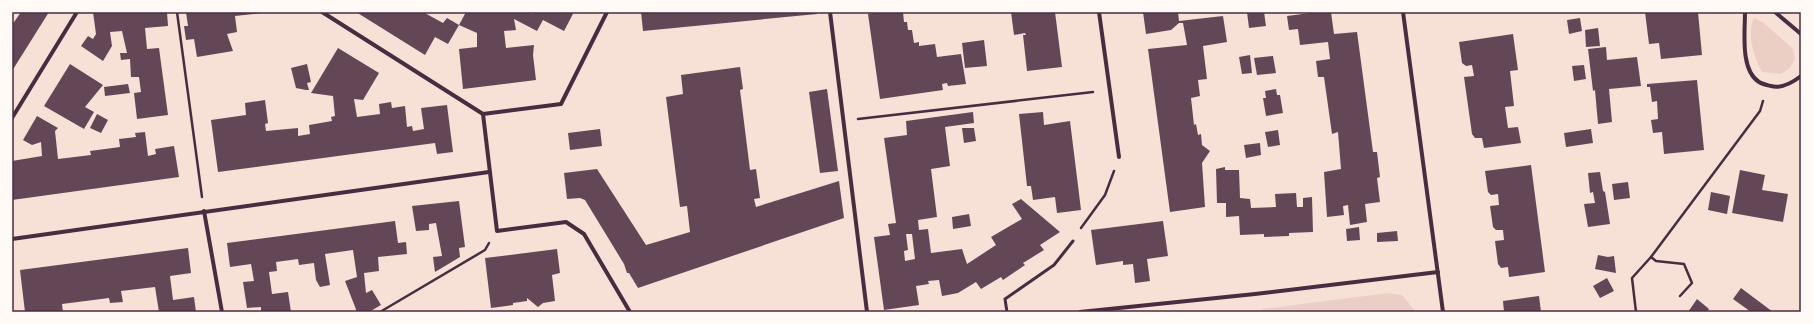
<svg xmlns="http://www.w3.org/2000/svg" width="1813" height="324" font-family="'Playfair Display',serif">
<style>
.green{fill:#ebcfc5}
.building{fill:#644757;fill-rule:evenodd}
.lines{fill:none;stroke-linecap:round;stroke-linejoin:round}
.path{stroke:#4a2c40;stroke-width:2.5}
.service{stroke:#4a2c40;stroke-width:3}
.minor{stroke:#4a2c40;stroke-width:4}
.neatline{fill:none;stroke:#4a2c40;stroke-width:1.5}
</style>
<rect width="100%" height="100%" fill="#f7e1d7"/>
<g class="green">
<path d="M1754,18L1764,23L1793,49L1795,59L1790,68L1781,74L1762,72C1754,58 1746,33 1754,18Z"/>
<path d="M1389,293L1402,295L1416,312H1268L1261,309Z"/>
</g>
<g class="building">
<path d="M21,12H49L12,71V25Z"/>
<path d="M93,12H167L168,26L145,28L147,49L159,48L168,115L137,119L134,93L141,92L139,77H131L130,59L121,60L120,53H127L122,31L110,32L112,46L103,61L81,46L88,36L93,39L96,34Z"/>
<path d="M186,12H262V13L235,16L237,32L227,34L233,51L197,57L194,39L186,40L184,26H188Z"/>
<path d="M356,12H423L443,23L447,18L459,25L448,44L435,37L425,55Z"/>
<path d="M466,12H529L533,14L534,12H574L564,31L543,20L537,31L514,19L516,30L504,31L506,48L534,45L533,55L536,80L463,89L459,49L477,47V33L459,25Z"/>
<path d="M641,12H817V14L643,31Z"/>
<path d="M878,12H903L904,22H907L908,30H912L914,43L919,42V46L935,44L937,57L961,54L966,84L948,86L947,83L942,84L943,90L880,99L868,14Z"/>
<path d="M1011,12H1055L1062,67L1027,71L1023,35H1026L1025,33L1014,35Z"/>
<path d="M1143,12H1178L1179,21L1223,16L1227,42L1203,46L1207,79L1198,80L1200,96L1191,98L1194,125L1196,124L1198,135L1201,134L1202,145L1210,151L1202,163L1205,207L1170,212L1148,49L1187,45L1183,23H1179L1171,30L1146,34Z"/>
<path d="M1247,12H1264L1266,26L1249,28Z"/>
<path d="M1318,12H1331L1334,34L1357,32L1373,152H1377L1380,177L1377,178L1380,202L1365,204L1367,222L1350,225L1348,205L1343,206L1344,215L1327,217L1324,172L1341,169L1338,132L1332,134L1324,77H1318L1316,61L1330,59L1328,42L1300,45L1298,29L1289,30L1287,16Z"/>
<path d="M1645,12H1698L1702,55L1661,59L1659,43L1649,44Z"/>
<path d="M1580,18L1582,31L1569,34L1567,20Z"/>
<path d="M1598,28L1600,46L1586,47L1585,30Z"/>
<path d="M1513,34L1518,70L1510,71L1514,106L1505,107L1508,128L1518,127L1521,143L1484,148L1482,138H1475L1472,134L1464,77L1474,76L1472,65L1466,66L1462,63L1459,42Z"/>
<path d="M984,40L987,66L965,68L962,43Z"/>
<path d="M1606,47L1607,60L1637,57L1641,86L1609,89L1612,122L1598,124L1595,90L1593,91L1588,49Z"/>
<path d="M338,48L379,73L363,100L354,99L357,117L380,114L379,104L391,102L392,108L405,106L407,127L412,126L413,131L424,129L421,108L447,105L453,152L437,154L435,143L218,172L211,120L246,115L245,103L265,100L268,123L265,124L266,131L298,128V136L310,134L309,125L332,121L331,117L335,116L333,96L311,93Z"/>
<path d="M1250,55L1252,73L1242,74L1239,57Z"/>
<path d="M1273,56L1276,73L1257,75L1254,58Z"/>
<path d="M70,64L103,85L85,107L94,112L84,129L44,106Z"/>
<path d="M307,64L311,82L307,83L309,90H306L296,88L291,68Z"/>
<path d="M1584,65L1586,79L1574,81L1572,66Z"/>
<path d="M740,67L743,89L740,90L750,170L756,169L760,198L754,199L756,207L839,181L844,218L638,288L629,273H627L624,264L585,200L580,198L567,199L564,173L597,169L646,245L690,232L687,206L680,207L666,97L683,94L681,75Z"/>
<path d="M1697,80L1704,150L1664,154L1662,132L1653,133L1651,120L1658,119L1657,101L1652,102L1650,87H1647V84Z"/>
<path d="M128,84L130,93L105,96L104,87Z"/>
<path d="M827,89L838,171L820,173L809,92Z"/>
<path d="M1276,89L1277,95H1280L1283,113L1266,116L1263,98H1266L1265,91Z"/>
<path d="M973,112L974,123L945,127L950,166L931,169L937,217L918,220L919,230L928,229L931,253L962,249L967,264L996,245L991,237L1022,219L1012,204L1021,199L1060,232L1040,245L1044,250L1023,263L1025,265L1003,280L1001,277L981,289L976,282L958,293L942,296L939,280L928,281L929,284L916,286L919,305L884,310L874,237L890,235L888,224L896,223L884,138L907,135L906,121ZM906,234H912L915,259L905,261L904,251L908,250Z"/>
<path d="M1043,112L1044,125L1070,121L1081,210L1057,213L1055,197L1033,200L1031,186H1027L1019,114Z"/>
<path d="M97,114L108,120L101,133L90,128Z"/>
<path d="M37,116L58,128L55,131L58,159L91,155L90,151L120,147L119,139L136,137L135,133L145,132L148,156L156,154L155,149L174,146L179,177L12,200V161L42,156L41,142L32,145L23,140Z"/>
<path d="M962,128H974L976,141L964,143Z"/>
<path d="M600,129L602,146L570,150L568,133Z"/>
<path d="M1591,129L1593,143L1566,147L1564,133Z"/>
<path d="M1278,130L1280,145L1268,147L1265,132Z"/>
<path d="M1260,143L1261,155L1246,158L1244,145Z"/>
<path d="M1531,165L1545,272L1509,277L1508,267L1501,268L1498,264L1495,241L1504,240L1503,230H1496L1493,227L1490,206L1499,205L1498,194L1491,195L1488,192L1485,171Z"/>
<path d="M1225,167V170H1239L1240,198L1250,199L1251,208L1276,207L1275,194L1296,193L1297,207H1303V198L1312,197L1313,232L1289,233V236L1264,237V234L1240,235L1239,216L1226,217V203H1217L1216,169Z"/>
<path d="M1740,170L1765,175L1762,190L1788,194L1783,222L1732,213Z"/>
<path d="M1600,172L1603,191L1605,192L1610,224L1588,227L1584,204L1595,203L1593,192L1590,193L1588,173Z"/>
<path d="M1628,182L1630,198L1614,200L1612,184Z"/>
<path d="M1711,192L1730,196L1727,214L1708,210Z"/>
<path d="M459,201L465,247L459,248L460,257L435,272L433,257L442,256L436,223L429,224V230L416,231L412,206Z"/>
<path d="M969,214L971,226L953,229L952,217Z"/>
<path d="M395,221L398,243L406,242L407,254L378,257L379,271L364,273L366,293L372,290L381,305L369,312H357L345,281L357,277L353,250L325,254L330,285L320,287L316,280L314,263L299,265L298,259L276,262L277,271L269,272L272,294L288,292L291,312H261V307L247,308L243,282L254,281L251,264L230,267L227,243Z"/>
<path d="M1163,221L1168,256L1147,259L1150,281L1135,283L1133,264L1123,265V261L1096,265L1091,230Z"/>
<path d="M1359,227L1360,240L1347,241L1346,229Z"/>
<path d="M1397,231L1398,241L1377,242V233Z"/>
<path d="M188,248L191,273L170,276L173,300L194,297L196,312H159L155,287L121,291L123,302L110,303L109,298L62,304L63,312H25L20,270Z"/>
<path d="M557,249L560,273L552,275L555,301L543,303L538,307L527,298V301L513,303V305L491,308L485,258Z"/>
<path d="M1598,255L1608,257L1614,256L1616,273L1595,269Z"/>
<path d="M1607,278L1614,291L1600,298L1593,286Z"/>
<path d="M1741,288L1773,312H1751L1733,299Z"/>
<path d="M1539,296L1541,312H1504L1503,301Z"/>
<path d="M1697,299L1709,309L1707,312H1688Z"/>
</g>
<g class="lines">
<g class="path">
<path d="M177,12L202,197"/>
<path d="M858,119L1093,92"/>
<path d="M1081,228L1105,195L1114,171"/>
<path d="M1651,257L1656,261L1684,264L1692,283L1680,296"/>
<path d="M380,312L485,250L489,243"/>
<path d="M1636,312L1632,278L1651,257L1760,111L1763,101"/>
</g>
<path class="service" d="M1007,312L1005,299L1054,265L1073,241"/>
<g class="minor">
<path d="M322,12L483,114"/>
<path d="M607,12L561,104L483,114L497,231L566,222L584,234L630,312"/>
<path d="M830,12L867,312"/>
<path d="M1099,12L1119,157"/>
<path d="M1403,12L1443,312"/>
<path d="M1745,12C1745,32 1740,70 1759,82C1762,84 1767,85 1771,86C1782,89 1792,83 1801,76"/>
<path d="M1775,12L1801,34"/>
<path d="M12,118L77,12"/>
<path d="M204,211L222,312"/>
<path d="M12,239L489,172"/>
<path d="M1080,312L1255,294L1438,272"/>
</g>
</g>
<rect width="1813" height="324" fill="none" stroke="#fffaf5" stroke-width="26"/>
<rect x="13" y="13" width="1787" height="298" class="neatline"/>
</svg>
